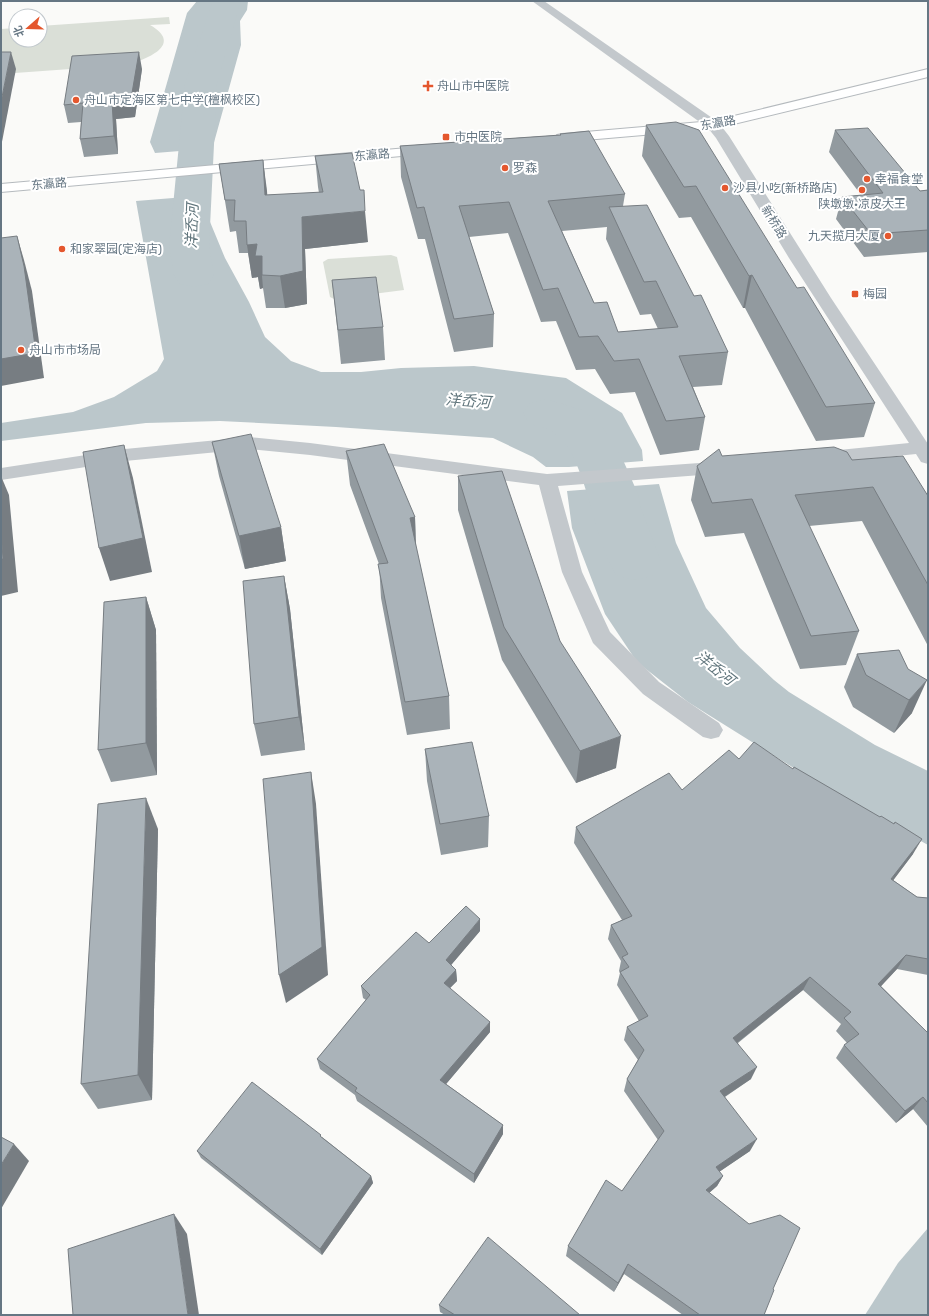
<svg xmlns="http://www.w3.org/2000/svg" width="929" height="1316" font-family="Rubik,'Noto Sans SC',sans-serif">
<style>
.green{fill:#dadfd7}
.water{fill:#bbc7cb}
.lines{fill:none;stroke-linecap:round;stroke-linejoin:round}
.river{fill:#bbc7cb;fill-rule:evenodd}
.major-casing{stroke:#b5babe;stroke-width:2}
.minor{fill:#c3c8cc;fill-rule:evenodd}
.major{fill:#fff;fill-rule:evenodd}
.wall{fill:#929a9f;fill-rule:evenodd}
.shaded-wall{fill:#777d82}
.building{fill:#aab3b9;stroke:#777d82}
.poi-dot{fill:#e4572e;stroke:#fff;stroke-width:1.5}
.labels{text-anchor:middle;stroke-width:4;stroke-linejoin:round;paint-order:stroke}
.far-poi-label{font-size:12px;fill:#657683;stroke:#fff;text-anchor:start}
.far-street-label{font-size:12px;fill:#657683;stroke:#fff}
.water-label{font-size:15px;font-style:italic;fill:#60757c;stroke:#fff}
</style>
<rect width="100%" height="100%" fill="#fafaf8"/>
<g class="green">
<path d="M169,17L170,24L150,25C185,45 145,60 126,65L1,74V29L16,28V40H40V26Z"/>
<path d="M391,255L397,257L404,290L334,299L330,297L323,262L328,259Z"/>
</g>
<g class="water">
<path d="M197,1H248L247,10L240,21L241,45L213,146L205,149L155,153L150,142L187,13Z"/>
<path d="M198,196L208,217L225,258L249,302L265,337L291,361L321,372H361L401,368L474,366L566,378L622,413L642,450L643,461L569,467H546L533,457L493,438L336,427L220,421L146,423L1,441V423L73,412L114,397L157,371L164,359L136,201Z"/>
<path d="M659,484L676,543L706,608L740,648L774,680L789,692L875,745L928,771V845L829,790L688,702L637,662L605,614L572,528L567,491Z"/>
<path d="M928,1228V1315H865L898,1263Z"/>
</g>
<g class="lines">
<g class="river">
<path d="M213,1H241L217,83L209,247L214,275L208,284L194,287L180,284L174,275L169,247L185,83Z"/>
<path d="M546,399L582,410L602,426L623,460L638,494L640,506L661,562L654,575L635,580L616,575C593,535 591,487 568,447C564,441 554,432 547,429C542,427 534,426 530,423C527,421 525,416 523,413L530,403Z"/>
</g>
<defs>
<g id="major">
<path d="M928,69V77L713,129L562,142L557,141L555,138L557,135L562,134L713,121Z"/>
<path d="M430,146L435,147L437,150L435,153L1,192V184Z"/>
</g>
</defs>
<use href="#major" class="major-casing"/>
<g class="minor">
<path d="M532,1H544L718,122L729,136L831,298L928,444V464L921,462L916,454L819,464L812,462L810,458L812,454L819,452L909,443L789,258L716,138L708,128Z"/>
<path d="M249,437L310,443L547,474L727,461L734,463L736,467L734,471L727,473L558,486L582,572L610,632L659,682L719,723L723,730L719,737L711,739L703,737L643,694L593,643L562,572L539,485L310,455L249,449L125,461L1,480V468L125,449Z"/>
</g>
<use href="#major" class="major"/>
</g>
<g class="wall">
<path d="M142,69L135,117L116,119L118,154L84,157L80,139L81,122L68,123L64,105Z"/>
<path d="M646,125L797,288L875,403L864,437L816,441L745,308H743L691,217L679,218L642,156Z"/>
<path d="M835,130L920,191L928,190V252L864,257L836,219L842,197L861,195L829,152Z"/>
<path d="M560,134L625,194L623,206L694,296L728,352L722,385L693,387L705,417L699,450L660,455L635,392L610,394L595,369L576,370L556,321L541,322L508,233L469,237L494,314L493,347L454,352L425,239H418L401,177L400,146L560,135ZM607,227L606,239L640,315L651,314L658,329L618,332L594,303L562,231Z"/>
<path d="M315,156L368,242L305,249L307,304L285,308H266L263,288L260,289L258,277L252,278L248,253H239L236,231L230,232L219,164L263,160L267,195L319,193L318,187Z"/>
<path d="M332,280L383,327L385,360L341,364Z"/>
<path d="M212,442L281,527L286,561L245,569L219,476Z"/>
<path d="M346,451L415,517L416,548L449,696L450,729L407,735L381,598L379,564L350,485Z"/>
<path d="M722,456L852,460L928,496V646L862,521L809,526L859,631L846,665L800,669L744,533L705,537L691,500L697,466Z"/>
<path d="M458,476L616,768L576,783L502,660L458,510Z"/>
<path d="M284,576L290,609L305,750L261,756L254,724Z"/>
<path d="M146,597L156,630L157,775L111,782L98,750Z"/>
<path d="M899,650L912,713L894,733L853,707L844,687L857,654Z"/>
<path d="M425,749L489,816L488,847L441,855L427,781Z"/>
<path d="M739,759L913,854L893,880L917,897L928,898V975L897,969L881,986L928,1033V1127L913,1109L896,1123L836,1058L844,1045L847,1043L836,1031L841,1024L803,990L738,1043L751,1079L725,1097L750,1151L719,1172L723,1176L717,1186L709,1193L773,1289L764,1315H683L624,1274L614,1292L566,1256L568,1246L622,1191L658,1140L624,1091L627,1079L638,1060L624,1040L627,1027L639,1021L617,985L620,973L619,971L621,961L608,939L611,925L622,920L574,843L576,827L682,790Z"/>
<path d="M158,829L152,1100L98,1109L81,1084Z"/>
<path d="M480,931L451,965L456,970L457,981L450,988L490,1032L446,1084L503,1125V1134L474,1183L357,1101L355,1095L320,1069L317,1059L366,1000L363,998L361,986L429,943Z"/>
<path d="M322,1137L371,1176L373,1183L322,1255L201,1158L197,1151Z"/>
<path d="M439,1305L580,1315H445L440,1312Z"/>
</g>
<g class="shaded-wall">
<path d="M11,52L16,69L1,147V102Z"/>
<path d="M139,52L142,69L135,117L116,119L118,154L114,136L112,101Z"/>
<path d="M263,160L267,191L269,227L265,195Z"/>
<path d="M365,211L368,242L305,249L307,304L285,308L280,276L302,217Z"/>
<path d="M17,236L24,260L32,291L44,378L1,386V359Z"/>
<path d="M257,244L262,256V276L263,288L260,289L258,277L252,278L247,245Z"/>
<path d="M752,275L745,308H743L749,276Z"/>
<path d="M124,445L133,478L152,572L110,581L99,548Z"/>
<path d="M1,476L9,495L18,592L1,596Z"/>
<path d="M415,517L416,551L410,518Z"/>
<path d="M281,527L286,561L245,569L239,536Z"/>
<path d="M284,576L290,609L305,750L299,717Z"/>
<path d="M146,597L156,630L157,775L146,743Z"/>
<path d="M927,680L912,713L894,733L909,700Z"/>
<path d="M621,736L616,768L576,783L580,751Z"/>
<path d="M311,772L316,804L328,975L286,1003L279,975Z"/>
<path d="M146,798L158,829L152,1100L138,1075Z"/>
<path d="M922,839L913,854L883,894L891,879Z"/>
<path d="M480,919V931L446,971V960Z"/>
<path d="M906,955L897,969L870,998L878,984Z"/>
<path d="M456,970L457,981L444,994V983Z"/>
<path d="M810,977L803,990L728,1050L733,1038Z"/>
<path d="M490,1022V1032L441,1090L440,1080Z"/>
<path d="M757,1067L751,1079L715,1103L720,1091Z"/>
<path d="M923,1097L913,1109L896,1123L905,1111Z"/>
<path d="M503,1125V1134L474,1183V1174Z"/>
<path d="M757,1139L750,1151L710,1178L716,1167Z"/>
<path d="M14,1144L29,1161L1,1209V1165Z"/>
<path d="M371,1176L373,1183L322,1255L320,1249Z"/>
<path d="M723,1176L717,1186L700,1201L706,1190Z"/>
<path d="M174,1214L187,1234L199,1315H188Z"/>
<path d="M628,1264L624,1274L614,1292L618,1283Z"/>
</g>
<g class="building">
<path d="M1,52H11L1,102Z"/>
<path d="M139,52L131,99L112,101L114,136L80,139L83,103L64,105L72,56Z"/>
<path d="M676,122L699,130L797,288L804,287L875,403L826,407L752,275L749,276L696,186L684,187L646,125Z"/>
<path d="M868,128L920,191L928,190V230L871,234L842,197L883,193L835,130Z"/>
<path d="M589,131L625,194L548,201L594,303L607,302L618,332L678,327L656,281L644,282L609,207L647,205L694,296L701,295L728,352L679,356L705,417L666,421L639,359L614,361L598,336L579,337L558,288L543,290L509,202L459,206L494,314L454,319L424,207L417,208L400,146L561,135L560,134Z"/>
<path d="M352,153L360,190H364L365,211L302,217L303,271L280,276L262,275V256H255L257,244L247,245L246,221H234L235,200H225L219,164L263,160L265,195L323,192L315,156Z"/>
<path d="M17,236L24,266L36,353L1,359V238Z"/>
<path d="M376,277L383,327L338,330L332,280Z"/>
<path d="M251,434L281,527L239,536L212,442Z"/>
<path d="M384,444L415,517L410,518L449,696L405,702L378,564L388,563L346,451Z"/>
<path d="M124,445L143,538L99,548L83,452Z"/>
<path d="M834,447L847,452L852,460L903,456L928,496V585L873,487L795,495L859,631L811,636L752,499L712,503L697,466L719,449L722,456Z"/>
<path d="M502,471L560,641L621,736L580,751L504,627L458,476Z"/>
<path d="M1,530L3,559H1Z"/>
<path d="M284,576L299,717L254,724L243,581Z"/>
<path d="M146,597V743L98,750L104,602Z"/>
<path d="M899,650L908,669L927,680L909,700L866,675L857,654Z"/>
<path d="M472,742L489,816L440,824L425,749Z"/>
<path d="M754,742L793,769L794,767L880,817L881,816L894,824L895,822L922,839L891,879L917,897L928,898V959L906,955L878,984L928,1033V1103L923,1097L905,1111L844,1045L859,1034L844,1018L851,1012L810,977L733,1038L757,1067L720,1091L757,1139L716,1167L723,1176L706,1190L749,1224L780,1215L800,1228L773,1289L774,1290L764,1315H700L628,1264L618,1283L568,1246L606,1180L622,1191L664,1131L627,1079L644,1050L627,1027L648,1016L620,972L629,967L622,957L628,954L611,925L632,916L576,827L669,773L682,790L729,750L739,759Z"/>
<path d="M311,772L322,947L279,975L263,779Z"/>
<path d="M146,798L138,1075L81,1084L98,804Z"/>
<path d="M466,906L480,919L446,960L456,970L444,983L490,1022L440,1080L503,1125L474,1174L355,1091L357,1088L317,1059L370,995L361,986L416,932L429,943Z"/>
<path d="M252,1082L321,1135L320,1136L371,1176L320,1249L197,1151Z"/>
<path d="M1,1137L14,1144L1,1165Z"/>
<path d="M174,1214L188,1315H73L68,1249Z"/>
<path d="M488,1237L580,1315H455L439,1305Z"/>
</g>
<g class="poi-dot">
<path d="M426 80h4v4h4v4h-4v4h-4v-4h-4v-4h4z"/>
<circle cx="76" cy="100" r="4"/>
<rect x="442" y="133" width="8" height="8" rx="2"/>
<circle cx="505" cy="168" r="4"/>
<circle cx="867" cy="179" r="4"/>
<circle cx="725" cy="188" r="4"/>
<circle cx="862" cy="190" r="4"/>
<circle cx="888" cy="236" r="4"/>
<circle cx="62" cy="249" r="4"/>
<rect x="851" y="290" width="8" height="8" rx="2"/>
<circle cx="21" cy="350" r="4"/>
</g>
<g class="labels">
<g class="far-poi-label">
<text x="437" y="90">舟山市中医院</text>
<text x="84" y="104">舟山市定海区第七中学(檀枫校区)</text>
<text x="454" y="141">市中医院</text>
<text x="513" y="172">罗森</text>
<text x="875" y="183">幸福食堂</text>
<text x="733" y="192">沙县小吃(新桥路店)</text>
<text x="862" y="208" text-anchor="middle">陕墩墩·凉皮大王</text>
<text x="880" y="240" text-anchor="end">九天揽月大厦</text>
<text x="70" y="253">和家翠园(定海店)</text>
<text x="863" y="298">梅园</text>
<text x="29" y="354">舟山市市场局</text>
</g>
<g class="far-street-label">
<text transform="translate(718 123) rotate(-10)" y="4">东瀛路</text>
<text transform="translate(372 155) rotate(-5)" y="4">东瀛路</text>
<text transform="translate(49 184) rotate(-5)" y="4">东瀛路</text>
<text transform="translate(774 222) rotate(58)" y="4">新桥路</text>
</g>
<g class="water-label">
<text transform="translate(192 226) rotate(-88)" y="5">洋岙河</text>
<text transform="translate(468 401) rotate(4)" y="5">洋岙河</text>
<text transform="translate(715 668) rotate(39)" y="5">洋岙河</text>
</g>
</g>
<rect width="929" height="1316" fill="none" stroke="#657683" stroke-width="4"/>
<g transform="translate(28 28) rotate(250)"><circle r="19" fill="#ffffff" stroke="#c1c8cd"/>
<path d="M0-3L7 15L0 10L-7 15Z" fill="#e4572e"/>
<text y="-6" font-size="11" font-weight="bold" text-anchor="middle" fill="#657683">北</text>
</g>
</svg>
